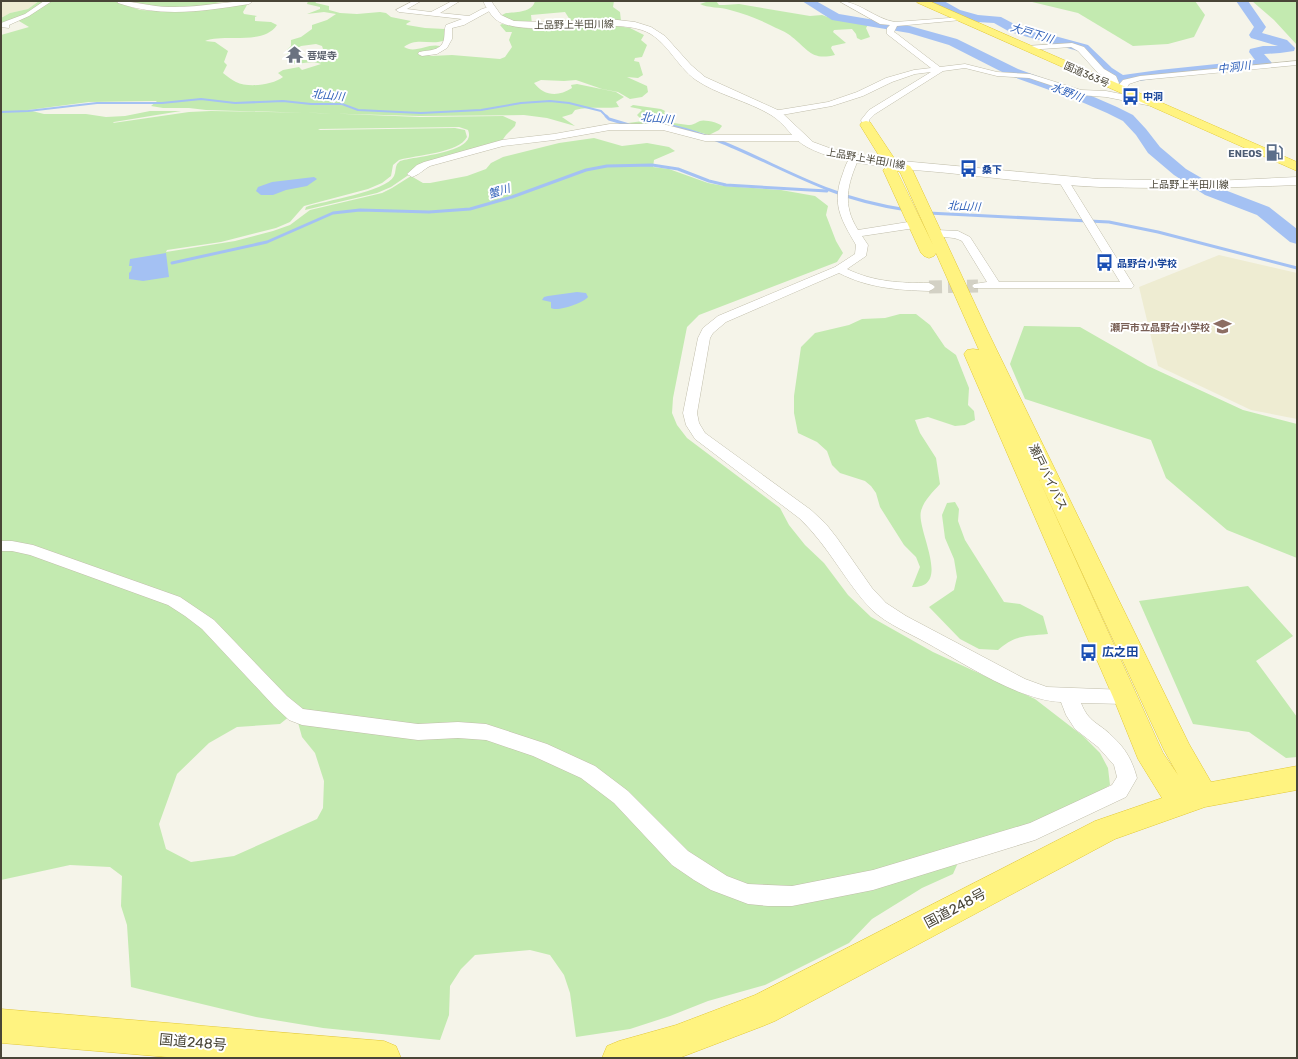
<svg xmlns="http://www.w3.org/2000/svg" width="1298" height="1059" font-family="Rubik,'Noto Sans JP',sans-serif">
<style>
.education{fill:#eeecd2}
.green{fill:#c3eab0;fill-rule:evenodd}
.water{fill:#a4c1f3}
.lines{fill:none;stroke-linecap:round;stroke-linejoin:round}
.stream-far1{stroke:#a4c1f3;stroke-width:2}
.stream{stroke:#a4c1f3;stroke-width:3}
.river{fill:#a4c1f3;fill-rule:evenodd}
.minor-tunnel{stroke:#d3d1c5;stroke-width:13;stroke-dasharray:13 6;stroke-linecap:butt}
.minor-casing{stroke:#c1beab;stroke-width:1}
.tertiary-casing{stroke:#c1beab;stroke-width:1}
.trunk-casing{stroke:#e2c835;stroke-width:1}
.minor{fill:#fff;fill-rule:evenodd}
.tertiary{fill:#fff;fill-rule:evenodd}
.trunk{fill:#fff380;fill-rule:evenodd}
.labels{text-anchor:middle;stroke-width:4;stroke-linejoin:round;paint-order:stroke}
.far-street-label{font-size:10px;fill:#494537;stroke:#fff}
.far-worship-label{font-size:10px;font-weight:bold;fill:#5b616d;stroke:#fff;text-anchor:start}
.far-transit-label{font-size:10px;font-weight:bold;fill:#164399;stroke:#fff;text-anchor:start}
.far-service-label{font-size:10px;font-weight:bold;fill:#4e5e75;stroke:#fff;text-anchor:end}
.far-education-label{font-size:10px;font-weight:bold;fill:#785e54;stroke:#fff;text-anchor:end}
.far-water-label{font-size:11px;font-style:italic;fill:#2c5eb8;stroke:#fff}
.street-label{font-size:12px;fill:#494537;stroke:#fff}
.transit-label{font-size:12px;font-weight:bold;fill:#164399;stroke:#fff;text-anchor:start}
.near-street-label{font-size:14px;fill:#494537;stroke:#fff}
</style>
<rect width="100%" height="100%" fill="#f5f4e9"/>
<g class="education">
<path d="M1,1H39L28,9L10,13L1,18Z"/>
<path d="M1219,255L1297,273V419L1251,410L1158,366L1139,287Z"/>
</g>
<g class="green">
<path d="M39,1H47L25,15L1,24V18L10,13L28,9Z"/>
<path d="M52,1H114L140,10L161,11L245,4L247,5L243,12L244,14L257,16L255,17V21L271,22L277,25C263,46 225,33 205,41L215,42L228,51L224,62L227,65L223,73C227,76 232,80 236,82C248,88 273,85 283,77L278,73L283,70L299,67L302,70L321,64C311,59 299,66 288,63L287,50L291,46V40L301,37L312,29V25L327,20L336,14L324,12L307,14L320,9V7L307,4L308,1H315L316,3L329,6V10L340,13L357,14L380,12L386,13L391,17L411,21L406,24L407,25L425,28L445,29L446,37L443,41C429,45 416,37 404,47C415,54 428,43 440,46L428,55L431,56L452,55L500,59L505,57L512,47L509,40L512,32H506L500,25L502,24L539,30L591,25L617,26L630,28L644,35L641,40L647,45L642,57L635,58L634,61L639,62L643,75L638,78L627,77L647,86L648,92L642,97L630,99L618,92L602,89L576,80L564,81L541,80L534,83C544,96 558,97 572,88L571,85L577,84L616,92L624,97L616,102L619,107C604,109 590,106 575,110L572,114L562,117L575,126L547,118L524,115L419,116L206,110L189,108H163L151,106L157,101H152L89,102L28,110L44,114H86L106,117L125,116L150,111H181L114,122L113,123L189,112L211,111L320,113L420,117L503,116L516,122L515,126L506,135L501,142L426,163L391,187L377,193L305,210L306,207C323,201 386,192 394,176C396,172 395,168 397,164L400,161C414,156 478,153 468,130L459,127L318,129L320,130L455,128L465,130L467,137C459,153 416,155 399,160L393,165L391,176L382,183L368,189L304,206L290,222L276,228L221,242L167,250L166,252L235,241L273,231L290,225L310,210L382,193L392,188L411,176L423,183H430L467,176L486,169L491,163L503,157L559,143L594,138L622,146L647,143L669,147L675,151L654,160L653,167L669,169L708,183L724,186L781,190L815,196L828,206L826,215L836,241L843,253L837,262L699,315L687,327L673,398L672,413L677,425L687,438L780,508L789,525L805,545L824,563L848,595L871,617L933,652L1035,699L1083,736L1100,753L1108,768L1110,785L1086,801L1033,828L799,892H750L660,837L540,746L299,714L188,605L1,543V35L29,27L19,21V20ZM316,44L322,46L324,52L323,56C316,60 306,62 299,58L296,53V49L301,46Z"/>
<path d="M131,1H208L223,3C193,9 160,11 131,1Z"/>
<path d="M535,1H614L613,7L620,12L621,21L572,23L565,12L531,15L532,24L513,21L503,17L502,15L506,13C515,12 532,13 535,1Z"/>
<path d="M709,1H716L719,5H724L739,4L810,16L822,15L833,19L868,25L866,28L870,37L861,40L857,38L856,34L852,29L834,30L833,32L846,43L832,46L831,48L835,55C811,61 808,49 792,37C788,33 781,30 776,28C761,20 746,14 730,10C721,7 707,8 700,4Z"/>
<path d="M1028,1H1195L1205,15L1194,37L1168,44L1133,46L1078,13Z"/>
<path d="M1252,1H1297V45L1274,20Z"/>
<path d="M633,105L661,109L665,111L664,113L667,115L654,114L646,116L652,124H631L628,123L643,121L637,115L642,110L640,109L630,107Z"/>
<path d="M652,120L688,125C694,125 695,123 700,121C704,119 720,123 722,126L719,130L709,135L672,125L655,124Z"/>
<path d="M900,314H916L930,325L945,347L956,355L969,388L968,405L974,411L975,420L965,425L955,426L928,417L915,420L920,433L936,458L940,484C933,492 924,500 921,511C916,530 953,588 912,587L920,567L916,557L904,545L880,507L876,493L871,486L865,481L840,473L832,465L827,451L817,442L798,433L794,413V396L801,347L815,333L849,325L862,319L885,318Z"/>
<path d="M1024,326L1080,327L1148,366L1243,410L1297,424V558L1227,530L1166,478L1151,440L1025,399L1010,364Z"/>
<path d="M955,502L959,509L958,521L965,540L1004,602L1020,604L1043,616L1048,634C1026,636 1015,635 998,650L979,649L960,639L929,607L954,590L957,577L954,559L945,538L942,515L947,503Z"/>
<path d="M1,549L26,552L175,605L215,637L290,716L280,724L237,727L209,743L177,774L159,824L166,849L191,862L234,856L317,819L323,808L324,781L315,753L302,737L297,719L485,734L586,775L748,897L952,860L957,865L953,874L922,888L872,919L849,943L765,985L708,1001L670,1016L630,1029L576,1037L570,993L564,975L550,955L530,950L475,955L461,969L450,986L449,1015L440,1040L323,1028L256,1017L131,987L127,925L121,906L122,876L110,867L70,865L1,880Z"/>
<path d="M1248,586L1293,636L1256,661L1297,717V757L1286,758L1249,732L1193,724L1139,601Z"/>
</g>
<g class="water">
<path d="M314,177L317,179L307,186L286,190L273,195H261L256,191L258,187L272,182Z"/>
<path d="M166,253L169,277L143,281L129,279V273L131,271L132,266H129L130,259Z"/>
<path d="M577,292L586,293L588,297C583,303 558,312 551,308V302L542,300L544,297L548,296Z"/>
</g>
<g class="lines">
<path class="stream-far1" d="M1,112L28,111L97,103H162L201,99L235,103L283,101L311,104H342L358,110L421,113L481,110L521,103L550,101L569,103L601,111L607,117"/>
<g class="stream">
<path d="M606,116L609,119L629,125"/>
<path d="M672,126C728,139 777,170 830,190C855,200 881,206 907,210"/>
<path d="M928,213L1109,222L1158,232L1297,268"/>
<path d="M172,263L267,242L333,213L360,210L429,212L470,209L512,197L586,170L607,166L652,165L678,169L709,181L726,185L827,191"/>
</g>
<g class="river">
<path d="M802,1H816L839,14L910,26L957,39L1018,69L1087,94L1117,107L1133,115L1146,129L1160,147L1186,169L1217,187L1269,207L1297,229V244L1290,242L1257,215L1205,195L1174,175L1148,153L1136,135L1123,121L1107,113L1077,100L1008,75L949,45L909,33L832,20Z"/>
<path d="M929,1H944L960,10L978,15L1001,17L1018,26L1088,45L1112,68L1123,75L1159,70L1255,60L1249,52L1250,49L1263,46H1278L1251,38L1249,35L1254,27L1236,1H1248L1266,27L1262,33L1287,40L1295,48L1294,51L1280,53L1264,54L1272,63L1270,66L1265,67L1159,78L1120,84L1115,83L1102,74L1078,51L1010,32L994,23L977,22L952,14L931,3Z"/>
</g>
<path class="minor-tunnel" d="M929,287L978,286"/>
<defs>
<g id="minor">
<path d="M44,1H52L29,16L9,25V28L1,27V23L25,14Z"/>
<path d="M413,1H421L407,9L431,12L452,1H460L440,13L469,16L482,9L492,6L495,8L464,25L452,28V39L447,48L437,54L422,56L418,54L419,52C429,50 442,51 444,39C445,34 444,30 446,25L462,19L399,12L396,10Z"/>
<path d="M839,1C859,1 875,19 895,22L963,17L965,18L961,20L897,26L894,32L897,34L940,67L965,64L997,72L1030,74L1081,90L1106,91L1157,101L1161,104L1157,107L1106,97L1080,95L1029,78L997,76L965,68L943,71L875,114L869,120L870,125L866,128L863,127L861,120L869,110L931,72L915,74L892,82L863,96L832,106L776,116L773,115L772,113L773,111L828,102L857,92L886,78L914,70L931,68L887,34V28L890,25L880,24Z"/>
<path d="M1072,43L1084,47L1104,69L1116,76L1119,83L1118,85L1108,86L1107,84L1110,82L1109,79L1098,73L1078,51L1071,47L1027,50L1023,48L1027,46Z"/>
<path d="M1297,61V65L1141,80L1129,84C1127,89 1123,91 1117,90L1116,88L1123,80L1140,76Z"/>
<path d="M610,124H663L705,135H801L806,138L801,141H705L663,130H610L554,140L503,146L430,166C424,169 419,175 412,177L407,174L417,165L424,162L502,140L554,134Z"/>
<path d="M854,155L859,158C847,185 842,205 858,230L908,222H915L920,225L915,228L862,236L868,245L866,256L847,269C874,282 900,283 929,283L933,285L935,287L933,289L929,291C897,290 868,288 839,273L726,322L713,333L710,338L697,413L699,423L705,433L811,510L826,524L837,538L872,588L886,603L906,616L1025,679L1047,687L1126,690L1133,692L1135,697L1133,702L1126,704L1081,703C1089,723 1098,722 1112,736C1126,749 1132,760 1137,778L1126,797L1035,840L873,890L792,906H768L748,904L711,890L694,880L672,865L614,803L581,778L533,756L486,740L458,738L418,740L302,725L289,720L274,706L202,629L185,616L168,605L30,555L12,551H1V541H12L33,545L180,597L214,620L287,696L303,709L418,724L458,722L486,724L547,744L595,766L628,791L688,851L727,876L748,884L792,886L873,870L1030,823L1112,785L1117,777L1114,765L1098,747L1075,729L1066,715L1061,702C1018,700 965,664 927,643C909,633 887,624 872,610C845,582 829,546 799,518L695,439L686,425L683,413L698,338L703,328L718,316L835,267L855,254L856,245C841,219 831,204 843,173C845,167 847,161 851,156Z"/>
<path d="M1063,177L1068,180L1134,286L1132,288H974L972,286L974,284L987,282L962,241C952,235 936,239 931,233L936,230L958,231L970,237L999,282H1120L1058,180Z"/>
</g>
<g id="tertiary">
<path d="M117,1C135,1 151,7 169,7C197,8 225,1 253,1L249,4C203,11 163,18 118,3Z"/>
<path d="M483,1H491L501,15L514,21L542,22L609,19L635,22L651,27L665,36L691,65L705,77L780,111L813,142L832,149L854,154L891,160L1098,179L1214,181L1297,177V185C1231,188 1166,189 1100,187C1050,185 998,178 948,173C908,169 842,166 807,147C793,140 785,123 771,115C748,101 718,95 696,80C676,66 666,38 642,30C603,17 522,40 495,19C490,14 486,7 483,1Z"/>
</g>
<g id="trunk">
<path d="M916,1H929L1297,162V171L918,3Z"/>
<path d="M866,121L870,122L896,161L910,166L912,169L987,330L1189,744L1211,782L1297,766V790L1205,807L1115,839L775,1021L763,1026L679,1058H602L607,1046L619,1041L676,1025L755,995L1095,821L1162,798L1138,759L1113,697L964,354L967,350L973,349L979,350L936,253L934,256L929,258L924,256L921,253L883,170L886,167L860,125L862,122ZM897,171L900,172L933,245ZM1038,477L1164,750L1178,775L1163,753Z"/>
<path d="M1,1009L384,1041L396,1046L401,1058H179L1,1043Z"/>
</g>
</defs>
<use href="#minor" class="minor-casing"/>
<use href="#tertiary" class="tertiary-casing"/>
<use href="#trunk" class="trunk-casing"/>
<use href="#minor" class="minor"/>
<use href="#tertiary" class="tertiary"/>
<use href="#trunk" class="trunk"/>
</g>
<defs>
<symbol id="temple-bare" viewBox="-9 -9 18 18"><path d="M0-6L5-2H3V0L6.5 2.5H4V6H1.5V3h-3V6H-4V2.5H-6.5L-3 0V-2H-5Z" fill="#6b7280" stroke="#fff" stroke-width="2.5" paint-order="stroke"/></symbol>
<symbol id="bus-bare" viewBox="-9 -9 18 18"><path d="M-5-6H5V4H4V6H2V4H-2V6H-4V4H-5ZM-3.5-4V0h7V-4ZM-3.5 1.2v1.5H-2V1.2ZM2 1.2v1.5H3.5V1.2Z" fill="#1a4fb4" stroke="#fff" stroke-width="2.5" paint-order="stroke"/></symbol>
<symbol id="fuel-bare" viewBox="-9 -9 18 18"><path d="M-5.5-6h7V0h2V4h1.3V-2.5L3-4.5l.8-.8L6-3V5H2.5V1h-1V6h-7ZM-4.2-4.7v3.2H.2V-4.7Z" fill="#5c6f8a" stroke="#fff" stroke-width="2.5" paint-order="stroke"/></symbol>
<symbol id="school-bare" viewBox="-9 -9 18 18"><path d="M0-5L7-2L0 1L-7-2ZM-4 1L0 2.5L4 1V4Q0 6-4 4Z" fill="#8d6e63" stroke="#fff" stroke-width="2.5" paint-order="stroke"/></symbol>
</defs>
<g fill-rule="evenodd">
<use href="#temple-bare" x="282" y="42" width="25" height="25"/>
<use href="#bus-bare" x="1118" y="84" width="25" height="25"/>
<use href="#fuel-bare" x="1262" y="140" width="25" height="25"/>
<use href="#bus-bare" x="956" y="156" width="25" height="25"/>
<use href="#bus-bare" x="1092" y="250" width="25" height="25"/>
<use href="#school-bare" x="1210" y="314" width="25" height="25"/>
<use href="#bus-bare" x="1076" y="640" width="25" height="25"/>
</g>
<g class="labels">
<g class="far-street-label">
<text transform="translate(574 24) rotate(-1)" y="4">上品野上半田川線</text>
<text transform="translate(1087 74) rotate(23)" y="4">国道363号</text>
<text transform="translate(866 158) rotate(10)" y="4">上品野上半田川線</text>
<text x="1189" y="188">上品野上半田川線</text>
</g>
<g class="far-worship-label">
<text x="307" y="59">菩堤寺</text>
</g>
<g class="far-transit-label">
<text x="1143" y="100">中洞</text>
<text x="982" y="173">桑下</text>
<text x="1117" y="267">品野台小学校</text>
</g>
<g class="far-service-label">
<text x="1262" y="157">ENEOS</text>
</g>
<g class="far-education-label">
<text x="1210" y="331">瀬戸市立品野台小学校</text>
</g>
<g class="far-water-label">
<text transform="translate(1032 33) rotate(17)" y="4">大戸下川</text>
<text transform="translate(1234 67) rotate(-7)" y="4">中洞川</text>
<text transform="translate(1067 92) rotate(21)" y="4">水野川</text>
<text transform="translate(328 95) rotate(6)" y="4">北山川</text>
<text transform="translate(657 118) rotate(5)" y="4">北山川</text>
<text transform="translate(499 191) rotate(-17)" y="4">蟹川</text>
<text transform="translate(964 206) rotate(3)" y="4">北山川</text>
</g>
<g class="street-label">
<text transform="translate(1048 477) rotate(64)" y="4">瀬戸バイパス</text>
</g>
<g class="transit-label">
<text x="1102" y="656">広之田</text>
</g>
<g class="near-street-label">
<text transform="translate(955 908) rotate(-28)" y="5">国道248号</text>
<text transform="translate(193 1042) rotate(5)" y="5">国道248号</text>
</g>
</g>
<rect width="1298" height="1059" fill="none" stroke="#494537" stroke-width="4"/>
</svg>
